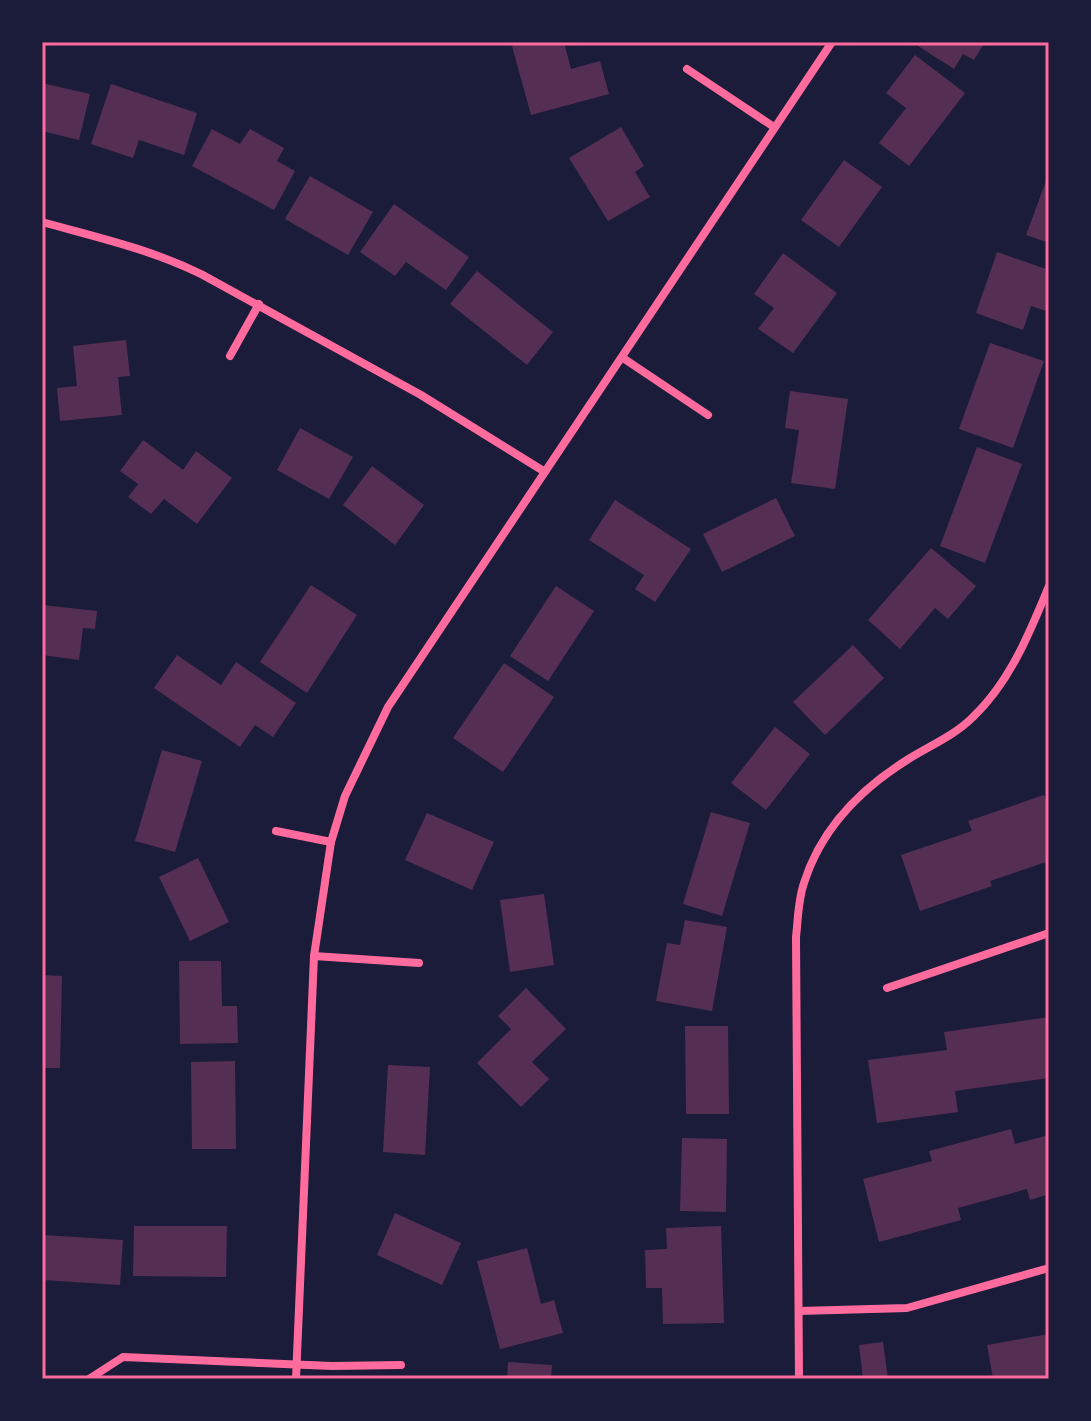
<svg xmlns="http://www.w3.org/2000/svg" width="1091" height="1421" font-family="'Work Sans',sans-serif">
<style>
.building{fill:#542f53}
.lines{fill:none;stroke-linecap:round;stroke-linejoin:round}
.minor{stroke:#ff6b9d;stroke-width:8}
.neatline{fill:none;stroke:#ff6b9d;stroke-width:3}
</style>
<rect width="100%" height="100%" fill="#1b1b3a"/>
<g class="building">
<path d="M527,42H564L571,69L600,61L609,94L531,115L512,46Z"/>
<path d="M921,42H985L974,60L963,54L954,69L918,46Z"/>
<path d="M915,55L965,93L909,166L879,143L906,108L886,93Z"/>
<path d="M42,83L90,94L79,140L42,131Z"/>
<path d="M111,84L197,113L184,155L139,140L133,158L91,144Z"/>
<path d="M621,127L644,166L635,172L650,197L608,221L569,158Z"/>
<path d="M212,129L240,144L250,129L284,148L277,161L295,171L274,210L192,166Z"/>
<path d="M844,160L882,187L839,247L801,220Z"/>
<path d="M1049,173V243L1026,235Z"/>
<path d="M310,176L373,212L348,255L285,219Z"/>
<path d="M394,204L469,257L446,290L406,262L395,276L360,252Z"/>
<path d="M997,252L1049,270V312L1031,306L1023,330L976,313Z"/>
<path d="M783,253L837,293L793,353L758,329L774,308L754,294Z"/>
<path d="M477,271L553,332L527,365L450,304Z"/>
<path d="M126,340L130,376L118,377L122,415L60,421L57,388L77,386L73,346Z"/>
<path d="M990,343L1044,361L1013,448L959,429Z"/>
<path d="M790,391L848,399L835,489L791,483L799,430L785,428Z"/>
<path d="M300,428L353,457L329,499L277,470Z"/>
<path d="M143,440L183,470L196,451L232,478L197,524L164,499L151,514L128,497L138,484L120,471Z"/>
<path d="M977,447L1022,464L985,563L940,546Z"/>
<path d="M372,466L424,505L395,545L343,505Z"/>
<path d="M776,498L795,536L722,572L703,534Z"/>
<path d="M615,500L691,549L655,602L635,589L644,575L589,540Z"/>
<path d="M931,548L976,586L948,619L935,608L900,649L868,620Z"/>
<path d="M311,585L357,615L307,693L260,662Z"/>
<path d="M556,586L594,611L548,681L510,656Z"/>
<path d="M42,605L97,611L95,629L83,628L79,660L42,655Z"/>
<path d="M853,645L884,678L825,735L793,702Z"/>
<path d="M177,655L221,685L236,662L296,703L273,737L255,725L240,747L154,688Z"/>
<path d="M504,663L554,697L503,772L453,738Z"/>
<path d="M775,727L810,754L766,810L731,783Z"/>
<path d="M162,750L202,761L175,852L135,841Z"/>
<path d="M1044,795L1049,808V861L990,881L992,886L920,911L901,855L972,831L968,821Z"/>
<path d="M711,812L750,823L722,916L683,904Z"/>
<path d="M427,813L494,842L472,890L405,860Z"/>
<path d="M198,858L229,922L190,941L159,877Z"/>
<path d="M544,894L554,965L510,972L500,900Z"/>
<path d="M685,920L727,927L712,1011L656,1001L667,943L680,945Z"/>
<path d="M179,961H221L222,1006H237L238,1043L180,1044Z"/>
<path d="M42,975L62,976L60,1068H42Z"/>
<path d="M526,988L566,1029L532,1062L549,1079L521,1107L477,1063L511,1029L498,1016Z"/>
<path d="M1049,1017V1078L955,1091L958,1112L877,1123L868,1060L947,1050L944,1032Z"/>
<path d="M685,1026H728L729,1114H686Z"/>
<path d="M235,1061L236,1149H192L191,1062Z"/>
<path d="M388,1065L430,1067L425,1155L383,1152Z"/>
<path d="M1011,1129L1015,1144L1049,1135V1194L1030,1200L1027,1189L958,1208L961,1220L879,1242L863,1179L932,1161L929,1151Z"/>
<path d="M682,1138L727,1139L726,1212L680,1211Z"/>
<path d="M395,1213L461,1243L442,1285L377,1255Z"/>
<path d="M134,1226H227L226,1277L133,1276Z"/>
<path d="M721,1226L724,1323L663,1324L662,1288H646L645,1250L667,1249L666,1228Z"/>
<path d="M43,1235L123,1240L120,1285L42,1280Z"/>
<path d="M527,1248L541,1304L554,1300L563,1333L500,1349L477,1261Z"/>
<path d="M1049,1334V1379H993L987,1345Z"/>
<path d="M883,1342L888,1379H863L859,1345Z"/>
<path d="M508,1362L552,1365L551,1379H507Z"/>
</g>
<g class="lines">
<g class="minor">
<path d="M687,69L774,127"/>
<path d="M42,222C96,237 150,249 201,274L421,395L545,472"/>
<path d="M230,356L259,304"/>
<path d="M623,358L708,415"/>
<path d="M276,831L331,842"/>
<path d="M314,956L419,963"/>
<path d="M887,988L1049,933"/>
<path d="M799,1311L907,1308L1049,1268"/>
<path d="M89,1379L123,1357L332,1366L401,1365"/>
<path d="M296,1379L314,956L331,842L345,796L388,707L832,42"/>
<path d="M799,1379L796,937C798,920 798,900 804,883C821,829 859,790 907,760C929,746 954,736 973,717C1010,682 1030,632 1049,586"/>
</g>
</g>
<rect width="1091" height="1421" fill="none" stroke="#1b1b3a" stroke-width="88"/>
<rect x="44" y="44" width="1003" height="1333" class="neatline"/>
</svg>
